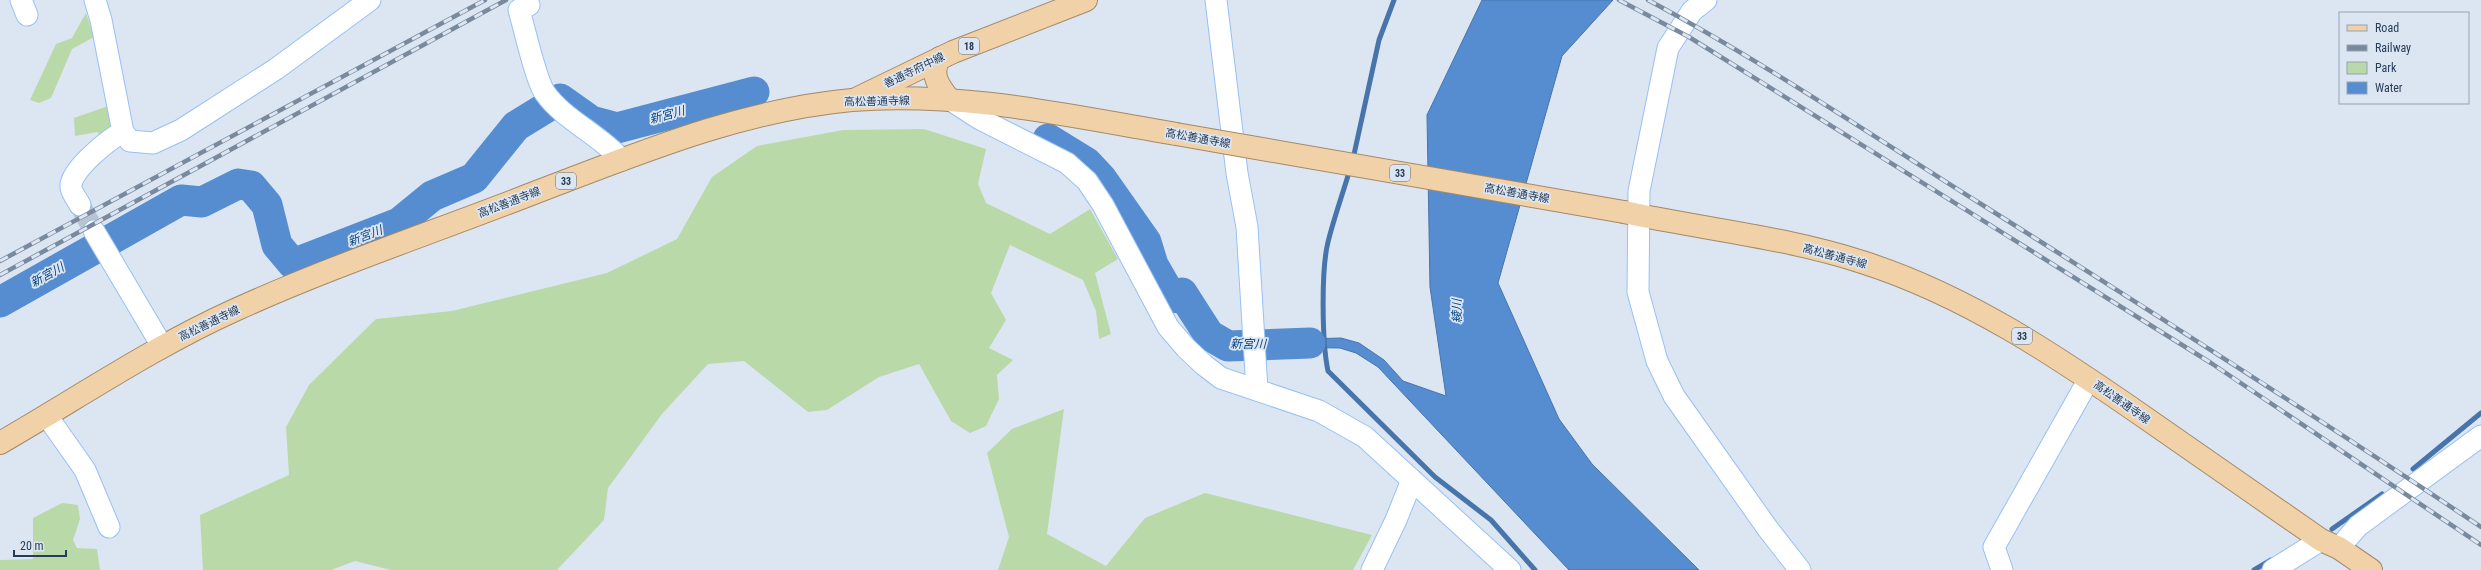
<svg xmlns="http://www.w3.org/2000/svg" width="2481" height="570" font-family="'Roboto Condensed','Noto Sans JP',sans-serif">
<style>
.green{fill:#bad9a8}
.water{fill:#558dd0;stroke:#4775ab}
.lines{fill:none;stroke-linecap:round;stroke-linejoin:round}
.stream{stroke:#4775ab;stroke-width:5}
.river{stroke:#558dd0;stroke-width:31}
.minor-tunnel{stroke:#b8c4d4;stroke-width:21;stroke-dasharray:21 10;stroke-linecap:butt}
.minor-casing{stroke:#97c0f3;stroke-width:23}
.major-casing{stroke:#a38966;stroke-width:24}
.minor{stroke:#fff;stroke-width:21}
.major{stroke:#f0d1a8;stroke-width:22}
.rail-casing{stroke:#79899e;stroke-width:4.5}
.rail{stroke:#dce6f3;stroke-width:3;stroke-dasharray:9;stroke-linecap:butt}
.major-bridge-casing{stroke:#a38966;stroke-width:24;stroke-linecap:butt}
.major-bridge{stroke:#f0d1a8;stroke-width:22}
.labels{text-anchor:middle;stroke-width:3.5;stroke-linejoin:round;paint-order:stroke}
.shield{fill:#dce6f3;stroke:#5d6f85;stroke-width:1}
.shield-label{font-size:10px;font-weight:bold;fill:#263c56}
.street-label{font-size:11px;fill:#263c56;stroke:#dce6f3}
.water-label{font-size:12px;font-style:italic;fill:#064481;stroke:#dce6f3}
</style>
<rect width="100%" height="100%" fill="#dce6f3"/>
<g class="green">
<path d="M86,13L94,37L72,49L51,98L39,103L30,100L56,44L72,38Z"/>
<path d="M108,106L113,125L103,138L97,132L75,136L74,118Z"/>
<path d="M924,129L986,149L978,184L986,203L1050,234L1090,209L1118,259L1095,273L1111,334L1099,339L1096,311L1083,280L1010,245L991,293L1006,320L989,348L1013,360L997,375L999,399L986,426L970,433L951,421L919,364L879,377L827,410L808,412L744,361L708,364L662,414L608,488L604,520L557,570H391L355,561L331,570H203L200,515L289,475L286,427L309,385L376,319L452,311L607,273L677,239L712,177L757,146L843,130Z"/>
<path d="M1064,409L1047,534L1106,566L1145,518L1205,493L1372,535L1353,570H998L1009,537L987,453L1012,429Z"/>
<path d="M62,503L78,505L80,519L73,540L77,548L97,549L100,570H0V560L33,559V518Z"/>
</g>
<path class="water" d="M1482,0H1613L1562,56L1498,283L1559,419L1592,464L1699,570H1569L1378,367L1356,353L1340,348L1269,347V340L1341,338L1359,343L1384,360L1403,381L1446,396L1430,287L1427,115Z"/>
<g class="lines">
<g class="stream">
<path d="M1353,159L1379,40L1394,0"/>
<path d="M1350,169C1343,193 1334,218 1328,242C1321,270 1322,343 1328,371L1435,477L1491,520L1535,570"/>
<path d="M2413,469L2481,413"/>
<path d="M2332,529L2382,494"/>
<path d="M2254,570L2271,560"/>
</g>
<g class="river">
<path d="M1048,139L1087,163L1101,178L1146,242L1153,265L1172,298L1182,293L1209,335L1228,346L1310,343"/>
<path d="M0,302L181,200L202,202L238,184L251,186L267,205L277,245L293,264L399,223L432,196L474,178L516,126L560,99L591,121L617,128L754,92"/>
</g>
<path class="minor-tunnel" d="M80,205L94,231"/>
<defs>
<g id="minor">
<path d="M21,0L27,15"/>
<path d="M95,0L101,20L123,132L130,141L153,143L181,130L276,69L370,0"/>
<path d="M527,0L529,5L519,10C524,27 536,81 545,93C563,119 600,135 622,160"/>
<path d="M1216,0L1237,173L1247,227L1257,390"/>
<path d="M1706,0L1692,11L1668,48L1639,191L1638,292L1657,361L1674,396L1768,529L1800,570"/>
<path d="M949,99L980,119L1067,163L1087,181L1103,205L1168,327L1186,348L1204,365L1221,378L1319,411L1365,437L1510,570"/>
<path d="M80,205C77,199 70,191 71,185C72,169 109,139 123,132"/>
<path d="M94,231L162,346"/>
<path d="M47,416L85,470L109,527"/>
<path d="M2339,548L2358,526L2481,436"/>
<path d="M1372,570L1396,520L1412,480"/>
<path d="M2002,570L1994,547L2089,379"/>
<path d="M2273,570L2321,540"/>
</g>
<g id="major">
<path d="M940,58C929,73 939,87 949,99"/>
<path d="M858,98L953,52L1086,0"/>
<path d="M1624,212C1703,229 1785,237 1862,262C1966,295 2058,357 2147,419C2205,459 2263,500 2321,540L2339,548L2371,570"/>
<path d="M0,443C78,398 153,347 235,310C332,266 434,232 534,193C637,154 741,110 852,100C960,91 1070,116 1176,134"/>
</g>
</defs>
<use href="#minor" class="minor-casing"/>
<use href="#major" class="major-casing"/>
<use href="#minor" class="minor"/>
<use href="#major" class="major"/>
<defs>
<g id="rail">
<path d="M1619,0L1689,37L2211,363L2481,545"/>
<path d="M1648,0C1762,61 1871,135 1981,204C2149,310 2316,416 2481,527"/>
<path d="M0,261L485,0"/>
<path d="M0,275L506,0"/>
</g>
</defs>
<use href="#rail" class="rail-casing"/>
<use href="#rail" class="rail"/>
<defs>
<path id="major-bridge" d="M1176,134L1624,212"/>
</defs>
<use href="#major-bridge" class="major-bridge-casing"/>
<use href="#major-bridge" class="major-bridge"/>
</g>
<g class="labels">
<g class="shield">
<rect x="959" y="38" width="20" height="16" rx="3"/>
<rect x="1390" y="165" width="20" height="16" rx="3"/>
<rect x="556" y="173" width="20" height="16" rx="3"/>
<rect x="2012" y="328" width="20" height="16" rx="3"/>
</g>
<g class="shield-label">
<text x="969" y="50">18</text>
<text x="1400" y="177">33</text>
<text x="566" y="185">33</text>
<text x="2022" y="340">33</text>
</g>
<g class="street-label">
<text transform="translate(914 70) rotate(-26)" y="4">善通寺府中線</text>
<text transform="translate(877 101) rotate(-1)" y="4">高松善通寺線</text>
<text transform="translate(1198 138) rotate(10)" y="4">高松善通寺線</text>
<text transform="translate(1517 193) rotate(10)" y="4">高松善通寺線</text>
<text transform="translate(509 202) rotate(-21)" y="4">高松善通寺線</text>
<text transform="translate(1835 256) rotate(15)" y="4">高松善通寺線</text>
<text transform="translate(209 323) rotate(-26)" y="4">高松善通寺線</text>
<text transform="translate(2122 402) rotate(35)" y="4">高松善通寺線</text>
</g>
<g class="water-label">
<text transform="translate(667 115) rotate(-15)" y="4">新宮川</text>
<text transform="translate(365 236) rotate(-21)" y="4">新宮川</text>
<text transform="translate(47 275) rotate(-29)" y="4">新宮川</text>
<text transform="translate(1457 311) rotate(-90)" y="4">綾川</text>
<text transform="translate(1248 344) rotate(1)" y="4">新宮川</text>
</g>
</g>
<rect x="2339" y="12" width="130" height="92" fill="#dce6f3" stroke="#93a2b4"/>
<rect x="2347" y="25" width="20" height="6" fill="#f0d1a8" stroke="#93a2b4"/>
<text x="2375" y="32" font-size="12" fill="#263c56">Road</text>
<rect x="2347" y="45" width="20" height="6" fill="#79899e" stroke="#93a2b4"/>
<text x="2375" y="52" font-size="12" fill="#263c56">Railway</text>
<rect x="2347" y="62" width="20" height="12" fill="#bad9a8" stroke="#93a2b4"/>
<text x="2375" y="72" font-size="12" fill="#263c56">Park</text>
<rect x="2347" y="82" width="20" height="12" fill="#558dd0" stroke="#93a2b4"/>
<text x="2375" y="92" font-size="12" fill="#263c56">Water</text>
<path d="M14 550v6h52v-6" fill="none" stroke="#263c56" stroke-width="2"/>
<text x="20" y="550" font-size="12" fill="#263c56" stroke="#dce6f3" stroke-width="3" paint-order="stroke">20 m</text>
</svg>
